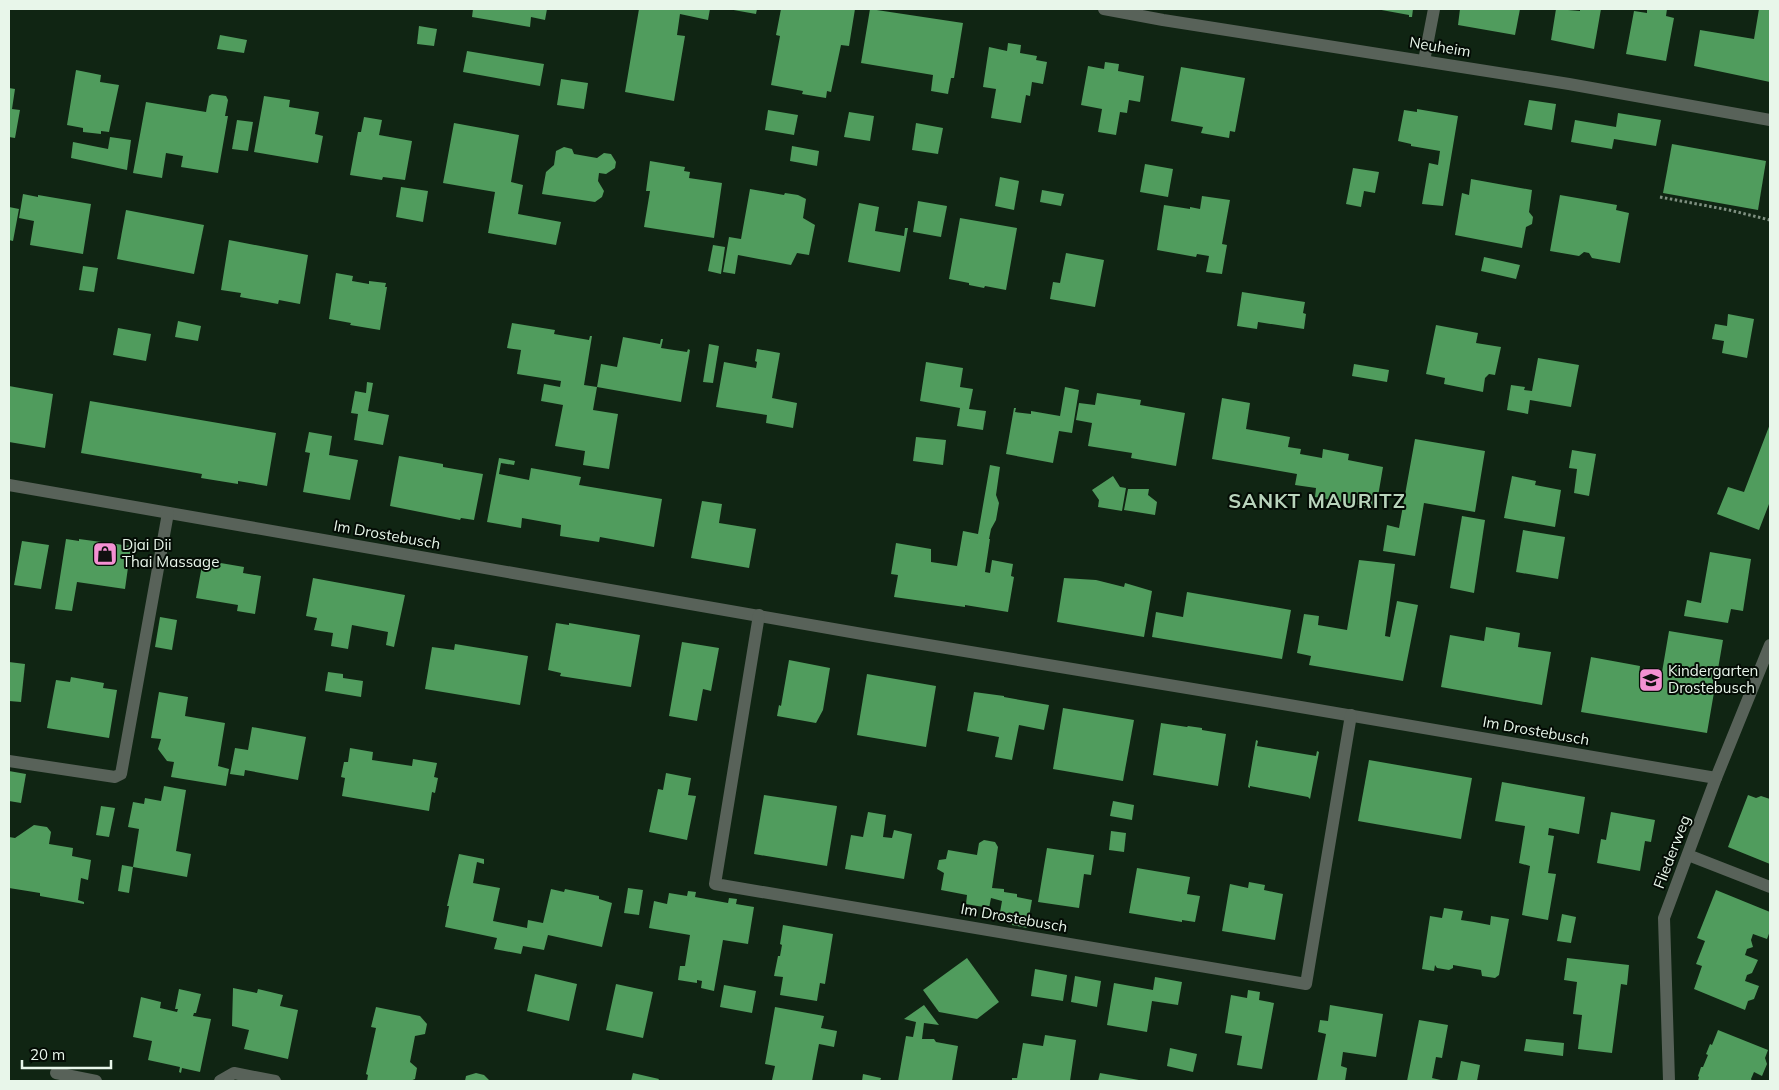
<svg xmlns="http://www.w3.org/2000/svg" width="1779" height="1090" font-family="Mulish,sans-serif">
<style>
.building{fill:#509c5d}
.lines{fill:none;stroke-linecap:round;stroke-linejoin:round}
.path{stroke:#7f9081;stroke-width:3;stroke-dasharray:2.5 2.5;stroke-linecap:butt}
.minor{stroke:#586259;stroke-width:12}
.labels{text-anchor:middle;stroke-width:4;stroke-linejoin:round;paint-order:stroke}
.street-label{font-size:15px;fill:#e8f6ea;stroke:#040c05}
.poi-label{font-size:15px;fill:#e8f6ea;stroke:#040c05;text-anchor:start}
.district-label{font-size:20px;font-weight:bold;letter-spacing:1px;fill:#b8d3bb;stroke:#040c05}
</style>
<rect width="100%" height="100%" fill="#102513"/>
<g class="building">
<path d="M473,9H547L545,20L531,17L530,27L472,17Z"/>
<path d="M639,9H710L708,20L680,14L677,35L685,36L674,101L625,92Z"/>
<path d="M728,9H757L756,14Z"/>
<path d="M781,9H855L849,46L841,45L831,92L827,91L826,98L802,94L803,91L771,85L780,36L776,35Z"/>
<path d="M870,9L963,23L954,78H951L948,94L931,91L933,75L861,63Z"/>
<path d="M1376,9H1413L1412,17H1409V15Z"/>
<path d="M1460,9H1520L1515,35L1458,25Z"/>
<path d="M1556,9L1580,11V9H1601L1594,49L1551,40Z"/>
<path d="M1647,9H1667L1666,16L1674,18L1666,61L1626,54L1634,11L1647,13Z"/>
<path d="M1759,9H1770V82L1694,66L1700,30L1754,39Z"/>
<path d="M419,26L437,29L434,46L417,44Z"/>
<path d="M220,35L247,40L244,53L217,49Z"/>
<path d="M1008,43L1021,45L1020,53L1037,56L1036,60L1047,62L1043,84L1032,82L1030,96L1026,95L1021,123L991,118L996,89L983,87L989,47L1007,51Z"/>
<path d="M467,51L544,64L540,86L463,72Z"/>
<path d="M1105,62L1119,64L1118,71L1144,76L1140,102L1129,100L1127,113L1120,112L1116,135L1098,132L1102,109L1081,105L1088,66L1104,69Z"/>
<path d="M1181,67L1245,78L1235,132L1230,131L1229,138L1201,133L1203,127L1171,121Z"/>
<path d="M76,70L101,75L100,82L119,85L109,132L101,131V134L83,132V128L67,125Z"/>
<path d="M561,79L588,83L584,109L557,105Z"/>
<path d="M9,88L15,89L12,109L20,110L15,138L9,137Z"/>
<path d="M212,94L226,96L228,100L225,116H228L218,173L181,167L183,156L166,153L162,178L133,173L146,102L206,112L209,96Z"/>
<path d="M264,96L290,100L289,107L319,112L315,134L323,136L318,163L254,152Z"/>
<path d="M1529,100L1556,104L1552,130L1524,125Z"/>
<path d="M1417,109L1458,116L1443,206L1422,204L1429,163L1438,165L1440,151L1411,146V144L1398,141L1404,110L1417,112Z"/>
<path d="M768,110L798,115L794,135L765,130Z"/>
<path d="M849,112L874,116L870,141L844,137Z"/>
<path d="M1618,113L1661,120L1656,146L1614,139L1612,149L1571,142L1575,120L1616,127Z"/>
<path d="M364,117L382,120L379,135L412,141L405,180L383,177L382,180L350,175L358,132H361Z"/>
<path d="M237,120L253,122L248,151L232,149Z"/>
<path d="M454,123L519,135L511,182L523,185L518,214L561,222L556,245L488,233L495,192L443,183Z"/>
<path d="M916,123L943,128L938,154L912,150Z"/>
<path d="M110,137L131,140L127,170L71,158L73,142L108,149Z"/>
<path d="M1672,144L1766,161L1758,210L1663,193Z"/>
<path d="M792,146L819,151L817,166L790,161Z"/>
<path d="M564,147L572,149L574,154L597,158L604,153L611,154L616,162L615,168L606,174L599,173L598,181L604,191L602,197L595,202L542,194L546,172L554,165L556,151Z"/>
<path d="M650,161L685,167L684,171L690,172L689,178L722,183L714,238L644,227L650,191H646Z"/>
<path d="M1145,164L1173,169L1168,197L1140,192Z"/>
<path d="M1353,168L1379,172L1375,193L1364,191L1361,207L1346,204Z"/>
<path d="M1000,177L1019,181L1014,210L995,206Z"/>
<path d="M1471,179L1532,190L1529,212L1533,217L1532,224L1526,227L1522,248L1455,235L1462,193L1469,195Z"/>
<path d="M401,187L428,191L423,222L396,217Z"/>
<path d="M750,189L784,195L785,193L798,195L806,199L803,218L815,225L809,255L797,253L791,265L738,255L735,274L723,272L729,237L741,239Z"/>
<path d="M1042,190L1064,194L1061,206L1040,202Z"/>
<path d="M23,194L38,197V195L91,204L83,254L30,245L34,221L19,218Z"/>
<path d="M1560,195L1617,205L1616,210L1629,213L1620,263L1592,258L1589,253L1584,252L1579,256L1550,251Z"/>
<path d="M1202,196L1230,200L1222,244L1227,245L1222,274L1206,272L1209,256L1197,254L1196,257L1157,250L1164,205L1190,209V207L1200,209Z"/>
<path d="M918,201L947,206L941,237L913,232Z"/>
<path d="M859,203L879,207L875,231L904,236L905,228H908L900,272L848,262Z"/>
<path d="M9,207L19,209L13,241L9,240Z"/>
<path d="M126,210L204,225L194,274L117,259Z"/>
<path d="M960,218L1017,228L1006,290L985,286L984,288L969,285V283L949,279Z"/>
<path d="M229,240L308,255L300,304L279,300L278,304L240,297L241,293L221,290Z"/>
<path d="M713,245L725,247L721,274L708,271Z"/>
<path d="M1066,253L1104,260L1095,307L1050,299L1053,282L1060,283Z"/>
<path d="M1484,257L1520,265L1516,279L1481,271Z"/>
<path d="M83,266L98,268L94,292L79,290Z"/>
<path d="M336,273L353,276L352,281L369,284V281L386,283L385,287H387L380,330L350,325L351,323L329,319Z"/>
<path d="M1242,292L1305,302L1303,313L1306,314L1304,329L1258,322L1257,329L1237,326Z"/>
<path d="M1728,314L1754,319L1747,358L1722,353L1724,341L1712,339L1715,324L1727,326Z"/>
<path d="M178,321L201,326L198,341L175,337Z"/>
<path d="M512,323L555,330L554,334L589,340L590,336H592L584,385L597,387L601,364L617,367L623,337L660,344L661,339H663L661,348L687,352L688,349L690,350L681,402L597,387L593,410L618,414L609,469L583,465L585,451L555,446L563,405L541,401L544,384L560,387L561,381L517,374L521,350L507,348Z"/>
<path d="M1436,325L1478,333L1476,343L1501,347L1495,375L1489,374L1485,378L1483,392L1444,384L1445,378L1426,374Z"/>
<path d="M118,328L151,334L146,361L113,355Z"/>
<path d="M709,344L719,346L713,383L703,382Z"/>
<path d="M757,349L780,353L772,398L797,403L793,428L766,423L767,415L716,407L724,362L756,368L757,362L755,361Z"/>
<path d="M1538,358L1579,365L1571,407L1530,400L1528,414L1507,410L1511,385L1525,387L1524,390L1532,391Z"/>
<path d="M926,362L963,368L960,387L973,389L969,409L986,411L983,430L957,426L960,408L920,401Z"/>
<path d="M1354,364L1389,370L1387,382L1352,376Z"/>
<path d="M367,382L373,383L368,411L389,415L383,445L354,440L358,414L351,413L355,391L366,393Z"/>
<path d="M9,386L53,394L45,448L9,442Z"/>
<path d="M1065,387L1079,390L1072,433L1059,431L1053,463L1006,454L1014,408H1016L1015,412L1031,414V411L1060,416Z"/>
<path d="M1097,393L1141,400L1140,405L1185,413L1176,466L1131,458L1132,453L1088,446L1092,423L1076,420L1079,403L1095,405Z"/>
<path d="M1222,398L1250,403L1246,429L1290,437L1288,447L1301,449L1300,454L1322,458L1323,449L1349,454L1348,460L1383,467L1376,508L1315,497L1316,488L1295,485L1297,474L1212,459Z"/>
<path d="M90,401L276,433L267,486L238,481V484L201,478L202,474L81,453Z"/>
<path d="M1770,424V505L1769,504L1759,530L1717,514L1728,487L1744,492Z"/>
<path d="M309,432L332,436L329,455L358,460L350,500L303,492L310,453L305,452Z"/>
<path d="M916,437L946,440L943,465L913,461Z"/>
<path d="M1415,439L1485,451L1475,512L1424,503L1415,556L1383,551L1387,525L1399,528Z"/>
<path d="M1572,450L1596,454L1589,496L1574,493L1577,469L1569,468Z"/>
<path d="M399,456L443,464V467L483,474L474,520L461,518L460,520L390,506Z"/>
<path d="M499,458L515,461L514,465L501,463L499,474L529,480L531,468L581,477L579,485L662,499L654,547L600,537L599,542L560,536L561,525L522,518L521,528L487,522Z"/>
<path d="M990,465L1000,467L996,495L999,503L996,520L991,529L989,539H990L985,572L990,573L992,560L1013,564L1011,576L1014,577L1008,612L965,605V607L894,597L898,575L891,574L896,543L931,549V562L957,566L963,531L978,534Z"/>
<path d="M1113,476L1120,487L1126,488L1122,511L1098,507L1099,500L1092,490Z"/>
<path d="M1512,476L1536,481L1535,485L1561,490L1555,527L1504,518Z"/>
<path d="M1128,489H1149L1148,495L1157,502L1155,515L1124,510Z"/>
<path d="M702,501L722,504L719,523L756,529L749,568L691,558Z"/>
<path d="M1462,516L1485,520L1474,593L1450,588Z"/>
<path d="M1523,530L1565,537L1558,579L1516,572Z"/>
<path d="M66,539L79,541V539L131,546L125,589L77,582L72,611L55,609Z"/>
<path d="M22,541L49,545L41,589L14,585Z"/>
<path d="M1710,552L1751,559L1743,611L1731,609L1728,623L1684,616L1687,600L1701,603Z"/>
<path d="M203,560L244,567L243,573L261,576L255,614L237,611L238,605L196,598Z"/>
<path d="M1359,560L1395,564L1385,636L1390,637L1397,601L1418,605L1403,681L1309,665L1311,656L1297,653L1304,614L1319,616L1318,625L1347,630Z"/>
<path d="M313,578L405,595L394,647L386,645L388,632L352,625L348,649L331,646L333,633L314,630L317,618L306,616Z"/>
<path d="M1064,578L1096,580L1124,587L1125,583L1152,591L1144,637L1057,622Z"/>
<path d="M1187,592L1291,610L1282,659L1152,637L1156,612L1183,617Z"/>
<path d="M160,617L177,620L172,650L155,647Z"/>
<path d="M556,623L569,625V623L640,635L631,687L560,676L561,673L548,670Z"/>
<path d="M1486,627L1520,633L1518,647L1551,652L1542,705L1441,687L1450,635L1484,641Z"/>
<path d="M1669,631L1723,640L1707,733L1581,712L1591,657L1640,666L1639,674L1661,678Z"/>
<path d="M682,642L719,648L711,691L703,689L697,721L669,716Z"/>
<path d="M455,644L528,656L520,705L425,689L432,647L454,650Z"/>
<path d="M789,660L830,668L823,710L816,723L777,716L779,705L781,706Z"/>
<path d="M9,662L25,664L21,702L9,701Z"/>
<path d="M328,672L343,674V678L363,681L361,697L325,691Z"/>
<path d="M867,674L936,686L926,747L857,735Z"/>
<path d="M71,677L104,683L103,688L117,690L109,738L47,728L56,680L70,682Z"/>
<path d="M159,692L188,697L185,716L225,723L218,766L229,769L226,786L171,777L174,762L167,761L158,749L161,739L151,738Z"/>
<path d="M974,692L1004,696V697L1049,705L1044,730L1019,725L1012,760L995,757L999,737L967,731Z"/>
<path d="M1063,708L1134,720L1123,781L1053,769Z"/>
<path d="M1161,723L1187,727L1188,726L1202,728V730L1226,734L1218,786L1153,775Z"/>
<path d="M252,727L306,737L298,780L245,770L244,776L230,774L235,748L248,750Z"/>
<path d="M1256,740L1258,741L1257,746L1316,756L1317,751L1319,752L1310,799L1308,797L1250,786V788L1248,787Z"/>
<path d="M350,748L373,752L372,760L412,766L413,759L437,763L434,777L438,778L435,793L432,792L429,811L342,796L345,778L341,777L344,762H348Z"/>
<path d="M1369,760L1472,778L1461,839L1358,821Z"/>
<path d="M9,771L26,774L21,803L9,801Z"/>
<path d="M666,773L691,778L688,795L696,796L687,840L649,832L658,789L663,790Z"/>
<path d="M1502,782L1585,797L1579,834L1549,828L1548,835L1554,836L1548,873L1556,874L1548,920L1522,915L1530,866L1519,863L1525,826L1495,821Z"/>
<path d="M164,786L186,790L176,851L191,854L187,877L133,867L139,829L128,827L133,802L144,804L145,798L161,801Z"/>
<path d="M764,795L837,806L827,866L754,854Z"/>
<path d="M1748,795L1756,798L1761,796L1770,799V864L1728,847Z"/>
<path d="M1113,801L1134,805L1132,820L1110,816Z"/>
<path d="M101,806L115,808L109,837L96,835Z"/>
<path d="M868,812L886,815L883,837L892,838L894,830L912,834L904,879L845,869L851,835L863,837Z"/>
<path d="M1611,812L1655,820L1651,842L1645,841L1640,871L1597,863L1601,839L1606,840Z"/>
<path d="M34,825L47,827L51,832L49,844L73,848L72,856L91,860L88,880L81,878L78,900L84,902V904L40,896V893L9,888V837L15,838Z"/>
<path d="M1111,831L1126,833L1124,852L1109,850Z"/>
<path d="M984,840L995,842L998,847L992,888L1004,889V892L1017,894V897L1032,900L1027,928L1012,925L1013,921L999,918L1002,901L991,898L989,908L966,904L967,895L941,890L944,873L937,869L939,860L946,859L948,850L977,855L979,843Z"/>
<path d="M1047,848L1094,855L1091,875L1084,874L1079,908L1038,902Z"/>
<path d="M459,854L484,859V864L477,862L473,883L500,888L493,921L527,928L528,920L543,923L551,889L564,892L565,889L599,896V899L612,903L602,947L548,935L544,950L523,946L521,954L494,949L497,938L445,927L449,906H447Z"/>
<path d="M122,865L133,867L129,893L118,891Z"/>
<path d="M1137,868L1190,877L1187,894L1200,896L1195,922L1182,920V922L1129,913Z"/>
<path d="M1249,882L1265,885L1264,890L1283,894L1275,940L1222,931L1230,884L1248,888Z"/>
<path d="M628,888L643,890L639,915L624,913Z"/>
<path d="M1716,890L1770,912V931L1767,939L1753,934L1751,940L1753,947L1747,949L1745,955L1758,960L1752,973L1747,975L1745,981L1759,986L1754,999L1748,1001L1745,1010L1694,989L1702,966L1696,964L1705,941L1697,938Z"/>
<path d="M688,891L696,892L695,897L728,903L729,898L737,899L736,904L754,907L748,944L723,940L714,991L701,988L702,981L697,980V983L678,980L680,966H685L690,935L649,928L654,901L667,904L669,893L687,896Z"/>
<path d="M1444,908L1463,911L1461,920L1474,922L1490,925L1491,916L1509,919L1499,975L1495,978L1482,976L1481,970L1453,965V968L1449,970L1437,968L1435,965L1434,971L1422,969L1430,916L1442,918Z"/>
<path d="M1562,914L1576,917L1571,943L1557,941Z"/>
<path d="M783,925L833,934L825,984L820,983L817,1001L780,995L783,977L774,976L778,956H780L782,945L780,944Z"/>
<path d="M967,958L999,1002L977,1019L939,1012L923,990Z"/>
<path d="M1567,958L1629,965L1627,985L1621,984L1612,1053L1578,1049L1582,1015L1573,1014L1577,982L1564,980Z"/>
<path d="M1035,969L1067,975L1063,1001L1031,996Z"/>
<path d="M535,974L577,984L569,1021L527,1011Z"/>
<path d="M1075,976L1101,981L1097,1007L1071,1002Z"/>
<path d="M1155,977L1182,982L1178,1005L1152,1001L1147,1032L1107,1025L1114,983L1153,990Z"/>
<path d="M616,984L653,992L643,1038L606,1030Z"/>
<path d="M724,985L756,991L752,1013L720,1007Z"/>
<path d="M233,988L257,993L258,989L283,995L280,1006L298,1010L288,1059L244,1049L249,1030L232,1026Z"/>
<path d="M179,989L201,994L196,1013H194L193,1016L211,1019L200,1072L182,1068L181,1073L179,1072L180,1067L148,1060L152,1041L133,1037L141,997L161,1002L160,1008L177,1012L178,1009H175Z"/>
<path d="M1248,990L1260,992L1259,1000L1274,1003L1262,1069L1237,1065L1242,1036L1225,1033L1231,995L1247,998Z"/>
<path d="M924,1005L939,1025L924,1023L922,1039H934L936,1042L958,1046L952,1081H898L906,1036L913,1037L916,1022L904,1019Z"/>
<path d="M1330,1005L1383,1014L1376,1057L1343,1052L1341,1066L1347,1068L1345,1081H1317L1326,1034L1318,1032L1320,1020L1328,1021Z"/>
<path d="M376,1007L420,1016L427,1024L425,1034L415,1036L410,1062L417,1068L415,1079L410,1081H367L368,1075L366,1074L376,1028L371,1027Z"/>
<path d="M775,1007L824,1016L821,1028L837,1031L834,1047L819,1044L812,1081H781L772,1080L775,1066L765,1064Z"/>
<path d="M1419,1020L1448,1025L1442,1058L1436,1057L1432,1078L1445,1081H1407Z"/>
<path d="M1718,1030L1768,1050L1765,1058L1767,1064L1762,1076L1754,1072L1751,1079L1752,1081H1698L1699,1077L1698,1076L1701,1067H1703L1708,1055L1706,1054L1710,1044L1712,1045Z"/>
<path d="M1045,1035L1076,1040L1070,1081H1012V1078H1017L1023,1043L1043,1046Z"/>
<path d="M1526,1039L1564,1043L1563,1056L1524,1051Z"/>
<path d="M1170,1048L1197,1054L1193,1072L1167,1066Z"/>
<path d="M1461,1061L1480,1065L1477,1081H1457Z"/>
<path d="M476,1073L484,1075L490,1081H465L466,1076Z"/>
<path d="M633,1073L659,1079L658,1081H631Z"/>
<path d="M1100,1073L1139,1080V1081H1098Z"/>
<path d="M863,1074L881,1078L880,1081H862Z"/>
</g>
<g class="lines">
<path class="path" d="M1660,197L1729,210L1770,220"/>
<g class="minor">
<path d="M1104,9L1163,20L1569,84L1770,120"/>
<path d="M1424,61L1434,9"/>
<path d="M9,485L868,635L1283,704L1716,778"/>
<path d="M759,615L715,884L1306,984L1351,715"/>
<path d="M9,761L115,777L121,774L168,513"/>
<path d="M1688,855L1770,887"/>
<path d="M56,1073L96,1081"/>
<path d="M220,1081L234,1073L275,1081"/>
<path d="M1669,1081L1664,918L1716,778L1770,645"/>
</g>
</g>
<defs>
<symbol id="shop-square" viewBox="-11 -11 22 22"><rect x="-9" y="-9" width="18" height="18" rx="4" fill="#f491d3" stroke="#040c05"/><path d="M-5-2.5h2.3a2.7 3.5 0 0 1 5.4 0H5L5.5 6h-11ZM-1.5-2.5h3a1.5 2.3 0 0 0-3 0Z" fill="#111"/></symbol>
<symbol id="school-square" viewBox="-11 -11 22 22"><rect x="-9" y="-9" width="18" height="18" rx="4" fill="#f491d3" stroke="#040c05"/><path d="M0-5L7-2L0 1L-7-2ZM-4 1L0 2.5L4 1V4Q0 6-4 4Z" fill="#111"/></symbol>
</defs>
<g fill-rule="evenodd">
<use href="#shop-square" x="91" y="540" width="28" height="28"/>
<use href="#school-square" x="1637" y="666" width="28" height="28"/>
</g>
<g class="labels">
<g class="street-label">
<text transform="translate(1440 47) rotate(9)" y="5">Neuheim</text>
<text transform="translate(387 535) rotate(10)" y="5">Im Drostebusch</text>
<text transform="translate(1536 731) rotate(10)" y="5">Im Drostebusch</text>
<text transform="translate(1672 852) rotate(-69)" y="5">Fliederweg</text>
<text transform="translate(1014 918) rotate(10)" y="5">Im Drostebusch</text>
</g>
<g class="poi-label">
<text x="122" y="550">Djai Dii<tspan x="122" dy="17">Thai Massage</tspan></text>
<text x="1668" y="676">Kindergarten<tspan x="1668" dy="17">Drostebusch</tspan></text>
</g>
<g class="district-label">
<text x="1317" y="508">SANKT MAURITZ</text>
</g>
</g>
<rect width="1779" height="1090" fill="none" stroke="#e8f6ea" stroke-width="20"/>
<path d="M22 1060v8h89v-8" fill="none" stroke="#e8f6ea" stroke-width="2.5"/>
<text x="30" y="1060" font-size="15" fill="#e8f6ea" stroke="#040c05" stroke-width="4" paint-order="stroke">20 m</text>
</svg>
